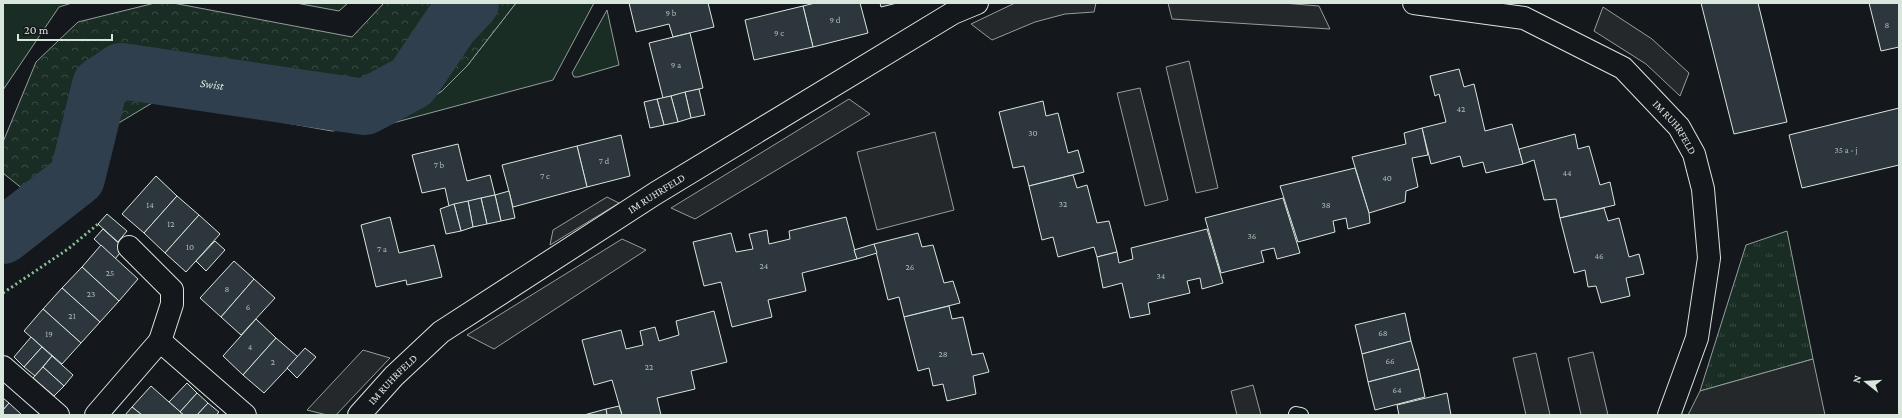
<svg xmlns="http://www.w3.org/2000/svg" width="1902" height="418" font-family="'Crimson Pro',serif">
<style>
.grass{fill:#1a2d24;stroke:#939e99}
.forest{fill:url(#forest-crowns);stroke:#939e99}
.park{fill:url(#park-tufts);stroke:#939e99}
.parking{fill:#24282b;stroke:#939e99}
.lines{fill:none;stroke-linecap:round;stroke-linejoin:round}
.river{stroke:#2f3f4d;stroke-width:56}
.building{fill:#2c363c;stroke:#d8e6dc}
.service-casing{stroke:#d8e6dc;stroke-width:16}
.minor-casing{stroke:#d8e6dc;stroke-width:24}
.service{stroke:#14181c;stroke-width:14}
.minor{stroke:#14181c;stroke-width:22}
.hedge{stroke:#8ac095;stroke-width:3;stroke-dasharray:2 3;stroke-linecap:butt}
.labels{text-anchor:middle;stroke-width:3;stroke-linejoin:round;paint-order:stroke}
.number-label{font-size:9px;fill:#adbab4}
.street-label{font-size:11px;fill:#d8e6dc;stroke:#14181c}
.water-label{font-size:12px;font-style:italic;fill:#d8e6dc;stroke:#14181c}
</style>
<defs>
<pattern id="forest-crowns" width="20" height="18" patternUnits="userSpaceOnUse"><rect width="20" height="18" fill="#1a2d24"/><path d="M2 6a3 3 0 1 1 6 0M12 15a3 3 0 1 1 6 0" fill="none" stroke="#3b4b43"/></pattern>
<pattern id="park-tufts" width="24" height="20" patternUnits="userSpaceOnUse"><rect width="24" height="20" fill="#1a2d24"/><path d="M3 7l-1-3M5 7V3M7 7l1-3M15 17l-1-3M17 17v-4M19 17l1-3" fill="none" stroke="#3b4b43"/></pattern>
</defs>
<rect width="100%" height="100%" fill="#14181c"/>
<g class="grass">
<path d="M3,3H72L59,7L3,90Z"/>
<path d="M296,3H348L339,11Z"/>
<path d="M516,3H594L553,80L389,124L442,91L467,66Z"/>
<path d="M607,10L619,65L578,77H574L572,73Z"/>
</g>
<path class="forest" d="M155,3H173L352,37L384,3H516L467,66L442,91L389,124L332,131L197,107L152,103L112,127L81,184L49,210L3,173V142L36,62L78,22Z"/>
<path class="park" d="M1787,231L1813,359L1700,391L1746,245Z"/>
<g class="parking">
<path d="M1015,3H1096L1094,12L1065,14L1035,22L992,40L971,24Z"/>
<path d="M1168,3H1283L1319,6L1330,29L1172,19Z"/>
<path d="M1603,7L1652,39L1689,73L1680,96L1646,64L1594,31Z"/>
<path d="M1189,61L1218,188L1196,193L1166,67Z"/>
<path d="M1140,88L1168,200L1145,206L1117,93Z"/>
<path d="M849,99L870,114L695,219L671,208Z"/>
<path d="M935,132L954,210L877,230L857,152Z"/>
<path d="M607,197L619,203L550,245L553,230Z"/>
<path d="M622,239L646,250L494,349L467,335Z"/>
<path d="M363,350L390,358L336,415H327L307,410Z"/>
<path d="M1593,352L1608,415H1581L1568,358Z"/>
<path d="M1536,353L1550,415H1526L1513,358Z"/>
<path d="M1813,359L1825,415H1688L1700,391Z"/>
<path d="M1253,385L1261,415H1237L1231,391Z"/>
</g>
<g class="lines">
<path class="river" id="s1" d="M3,236L77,178L100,85L121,71L365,107L412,82L451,24L471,3"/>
</g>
<g class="building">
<path d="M629,3H708L714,27L673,37L669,24L636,32Z"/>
<path d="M815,3H860L868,33L813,47L803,6Z"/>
<path d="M880,3H897L881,7Z"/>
<path d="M1701,3H1758L1787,122L1734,134Z"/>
<path d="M1869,3H1899V47L1881,51Z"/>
<path d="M803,6L813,47L754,60L745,20Z"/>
<path d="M690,33L703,88L663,98L649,43Z"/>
<path d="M1459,69L1464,87L1474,84L1485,131L1512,124L1523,164L1486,173L1483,162L1463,167L1460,156L1431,164L1422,128L1446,122L1439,94L1435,96L1430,76Z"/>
<path d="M699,89L705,115L691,118L685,92Z"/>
<path d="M685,92L691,118L678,122L671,96Z"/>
<path d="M671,96L678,122L664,125L657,99Z"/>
<path d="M657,99L664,125L650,128L644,102Z"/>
<path d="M1043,101L1046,116L1058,113L1068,153L1078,150L1084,172L1029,186L1024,166L1013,168L999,112Z"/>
<path d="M1899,108V165L1802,188L1789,135Z"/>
<path d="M1422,128L1428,155L1412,158L1418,187L1406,191L1405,202L1369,213L1352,157L1406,144L1404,133Z"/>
<path d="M1575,134L1578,149L1589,146L1600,185L1610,182L1615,205L1560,218L1556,199L1544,200L1534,160L1523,164L1519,149Z"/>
<path d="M621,135L630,176L587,187L577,146Z"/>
<path d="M458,144L467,181L490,175L495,195L449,206L445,188L422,193L412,155Z"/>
<path d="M577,146L587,187L513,207L502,165Z"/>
<path d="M1355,168L1369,213L1370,223L1348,229L1346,218L1333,221L1335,232L1298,242L1280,186Z"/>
<path d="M1073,175L1077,188L1087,185L1097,223L1109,221L1117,252L1097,257L1094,247L1058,257L1053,237L1042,240L1029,186Z"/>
<path d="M156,176L177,196L144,233L122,214Z"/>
<path d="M509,191L515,218L501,221L495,195Z"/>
<path d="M495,195L501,221L487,224L481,198Z"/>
<path d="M177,196L199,215L165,253L144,233Z"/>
<path d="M481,198L487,224L473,227L468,201Z"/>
<path d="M1283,198L1300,253L1277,259L1274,248L1261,251L1264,262L1221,273L1205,218Z"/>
<path d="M468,201L473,227L461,231L454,204Z"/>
<path d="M454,204L461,231L446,234L440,209Z"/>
<path d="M1604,208L1608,221L1619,218L1629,257L1639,254L1644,274L1626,278L1630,296L1601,303L1596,286L1588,287L1585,270L1574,273L1560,218Z"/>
<path d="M107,214L127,231L118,242L98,224Z"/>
<path d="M199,215L220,234L186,272L165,253Z"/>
<path d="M390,217L399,253L434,245L442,277L407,285L406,280L376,287L361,225Z"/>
<path d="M846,217L857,259L802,273L806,291L768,300L772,317L732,327L721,282L704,286L693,242L731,233L736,252L753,249L749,234L767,230L769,244L790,239L789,231Z"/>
<path d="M103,229L124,248L115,259L94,239Z"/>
<path d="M1207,229L1223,283L1202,289L1200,278L1187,281L1190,293L1148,303L1150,314L1130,318L1122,283L1103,288L1097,257L1117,252L1119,263L1133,259L1131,248Z"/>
<path d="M918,233L922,247L933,245L944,283L953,281L960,303L904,317L899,297L888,300L874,244Z"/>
<path d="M215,241L225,250L206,271L196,261Z"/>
<path d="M874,244L877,253L857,259L854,250Z"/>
<path d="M101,245L138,279L119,301L82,267Z"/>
<path d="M234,261L254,279L221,317L200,298Z"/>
<path d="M82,267L119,301L100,322L62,288Z"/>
<path d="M254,279L275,298L241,335L221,317Z"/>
<path d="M62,288L100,322L81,343L43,309Z"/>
<path d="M949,306L952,319L963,317L972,355L983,353L989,372L973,376L976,394L947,401L943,384L933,386L929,368L918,371L904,317Z"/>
<path d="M43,309L81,343L62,364L24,331Z"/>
<path d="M714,311L727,362L691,371L695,389L657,398L661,415H622L612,380L594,385L582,340L621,330L626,349L643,345L640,331L655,327L659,341L679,335L676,321Z"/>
<path d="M1405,313L1411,341L1362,354L1355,325Z"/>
<path d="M256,319L276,338L243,375L223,356Z"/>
<path d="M31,337L42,347L24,367L14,357Z"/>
<path d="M276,338L298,357L264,393L243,375Z"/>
<path d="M1411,341L1419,369L1368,382L1362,354Z"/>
<path d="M42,347L52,356L35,376L24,367Z"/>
<path d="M305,348L316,357L297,378L287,368Z"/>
<path d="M52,356L73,375L64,386L43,367Z"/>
<path d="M43,367L64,386L54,396L33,378Z"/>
<path d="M1419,369L1425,397L1375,410L1368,382Z"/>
<path d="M187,383L197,393L180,412L169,402Z"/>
<path d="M151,386L169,402L184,415H142L132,407Z"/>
<path d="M197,393L208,403L197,415H184L180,412Z"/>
<path d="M1447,393L1451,415H1399L1397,405Z"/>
<path d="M3,398L9,403L3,410Z"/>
<path d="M9,403L22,415H3V410Z"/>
<path d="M208,403L219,412L216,415H197Z"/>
<path d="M619,406L622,415H607L606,409Z"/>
<path d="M132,407L142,415H125Z"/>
<path d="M606,409L607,415H584Z"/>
</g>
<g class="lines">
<defs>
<path id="service" d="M1296,414L1301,415"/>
<g id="minor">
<path id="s2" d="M1414,3L1524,18L1623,68L1679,127L1694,154L1703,189L1709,258L1697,338L1669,415"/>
<path d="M129,247L172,290V304L160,341"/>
<path d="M3,367L58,415"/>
<path d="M96,415L160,341L245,415"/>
<path id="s3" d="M359,415L394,376L441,332L656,193L953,13L977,3"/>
</g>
</defs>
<use href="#service" class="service-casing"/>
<use href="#minor" class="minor-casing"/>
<use href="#service" class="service"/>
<use href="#minor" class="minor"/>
<path class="hedge" d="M3,293L68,249L98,224"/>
</g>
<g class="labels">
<g class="number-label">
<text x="671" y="16">9 b</text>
<text x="835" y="23">9 d</text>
<text x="1887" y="28">8</text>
<text x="779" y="36">9 c</text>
<text x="676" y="68">9 a</text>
<text x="1461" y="112">42</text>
<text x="1033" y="136">30</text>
<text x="1846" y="153">35 a - j</text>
<text x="604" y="164">7 d</text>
<text x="439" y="168">7 b</text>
<text x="1567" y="176">44</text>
<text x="545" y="179">7 c</text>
<text x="1387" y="181">40</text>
<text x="1063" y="207">32</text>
<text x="150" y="208">14</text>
<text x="1326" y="208">38</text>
<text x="171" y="227">12</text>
<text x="1252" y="239">36</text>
<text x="190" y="250">10</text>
<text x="382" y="252">7 a</text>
<text x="1599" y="259">46</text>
<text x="764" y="269">24</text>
<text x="910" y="270">26</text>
<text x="110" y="276">25</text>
<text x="1161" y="279">34</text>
<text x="227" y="292">8</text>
<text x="91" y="297">23</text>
<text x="248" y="310">6</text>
<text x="72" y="319">21</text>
<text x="1383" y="336">68</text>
<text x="49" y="337">19</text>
<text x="250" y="350">4</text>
<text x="943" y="357">28</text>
<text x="1390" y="364">66</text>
<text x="273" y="365">2</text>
<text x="649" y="370">22</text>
<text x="1397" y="393">64</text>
</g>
<g class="street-label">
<text dy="4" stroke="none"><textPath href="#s2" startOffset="301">IM RUHRFELD</textPath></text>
<text dy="4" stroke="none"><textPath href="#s3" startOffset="373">IM RUHRFELD</textPath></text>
<text dy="4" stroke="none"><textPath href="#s3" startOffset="49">IM RUHRFELD</textPath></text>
</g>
<g class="water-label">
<text dy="4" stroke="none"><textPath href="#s1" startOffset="307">Swist</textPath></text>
</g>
</g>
<rect width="1902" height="418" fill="none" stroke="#d8e6dc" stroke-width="8"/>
<g transform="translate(1866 382) rotate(287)" stroke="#14181c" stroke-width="3" paint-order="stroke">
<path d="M0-3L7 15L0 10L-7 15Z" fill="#d8e6dc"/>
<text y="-6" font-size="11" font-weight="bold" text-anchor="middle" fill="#d8e6dc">N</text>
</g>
<path d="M18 34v6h94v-6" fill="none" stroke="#d8e6dc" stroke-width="2"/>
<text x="24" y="34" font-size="12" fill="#d8e6dc" stroke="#14181c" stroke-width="3" paint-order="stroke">20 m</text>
</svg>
